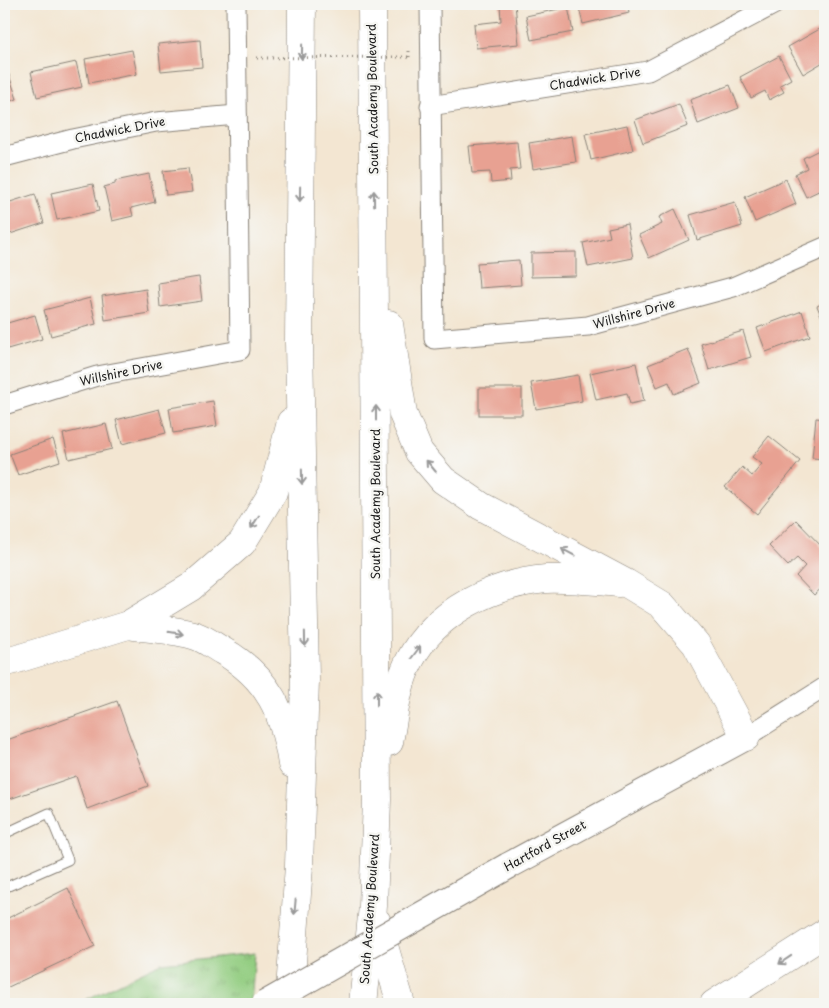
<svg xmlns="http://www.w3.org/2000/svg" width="829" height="1008" font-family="'Playpen Sans',sans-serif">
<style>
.grass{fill:url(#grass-tufts);stroke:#58744e}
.building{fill:#e8a192}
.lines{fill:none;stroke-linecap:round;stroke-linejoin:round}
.lane-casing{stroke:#888177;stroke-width:11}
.street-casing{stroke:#888177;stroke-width:21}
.secondary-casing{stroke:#888177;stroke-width:28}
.highway-casing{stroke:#888177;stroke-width:29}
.path{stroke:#888177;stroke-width:3;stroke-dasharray:1 4;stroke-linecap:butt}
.lane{stroke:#fff;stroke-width:9}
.street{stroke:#fff;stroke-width:19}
.secondary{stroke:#fff;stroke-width:26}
.highway{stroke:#fff;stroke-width:28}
.secondary-bridge-casing{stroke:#888177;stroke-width:28;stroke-linecap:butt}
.path-bridge{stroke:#888177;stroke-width:3;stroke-dasharray:1 4;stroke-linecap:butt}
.secondary-bridge{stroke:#fff;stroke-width:26}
.oneway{stroke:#999}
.labels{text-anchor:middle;stroke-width:5;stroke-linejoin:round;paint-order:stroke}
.street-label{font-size:12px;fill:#1c1c1c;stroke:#f6f6f2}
</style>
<defs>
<pattern id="grass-tufts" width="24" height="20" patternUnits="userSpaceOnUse" patternTransform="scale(1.25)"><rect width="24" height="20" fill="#93cd81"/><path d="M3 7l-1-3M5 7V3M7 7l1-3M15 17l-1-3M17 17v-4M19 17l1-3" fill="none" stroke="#7eaf6f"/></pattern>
</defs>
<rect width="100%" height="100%" fill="#f6f6f2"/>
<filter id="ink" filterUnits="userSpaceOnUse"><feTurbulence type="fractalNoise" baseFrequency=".02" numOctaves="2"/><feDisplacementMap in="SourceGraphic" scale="10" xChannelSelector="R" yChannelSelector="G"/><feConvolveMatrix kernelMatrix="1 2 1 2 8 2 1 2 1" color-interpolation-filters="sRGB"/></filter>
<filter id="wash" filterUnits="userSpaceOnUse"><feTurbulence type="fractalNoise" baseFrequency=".0096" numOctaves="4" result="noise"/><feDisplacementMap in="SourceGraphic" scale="20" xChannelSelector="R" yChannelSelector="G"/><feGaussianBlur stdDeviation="1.12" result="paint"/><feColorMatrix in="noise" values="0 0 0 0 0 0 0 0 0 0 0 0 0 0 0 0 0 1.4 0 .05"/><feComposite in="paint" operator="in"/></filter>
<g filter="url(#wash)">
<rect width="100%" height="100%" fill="#f3e6d2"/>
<path class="grass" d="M255,953L251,1004H77L161,963Z"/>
<g id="blocks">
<g class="building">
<path d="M500,4H515L519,44L476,48L474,24L501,21Z"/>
<path d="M578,4H627L629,13L583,24Z"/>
<path d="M568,7L573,32L531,40L526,16Z"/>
<path d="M825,26V61L803,74L788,47Z"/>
<path d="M200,40L202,67L161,71L158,44Z"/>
<path d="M132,50L137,74L89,83L85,59Z"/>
<path d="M779,56L791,79L780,85L784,92L769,100L765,91L751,98L740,77Z"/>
<path d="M76,62L82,87L37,97L31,72Z"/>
<path d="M7,69L17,99L4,103V71Z"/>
<path d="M730,85L739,108L698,124L690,100Z"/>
<path d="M679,104L688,126L643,143L635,120Z"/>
<path d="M627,125L633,150L591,160L585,134Z"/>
<path d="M572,136L576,162L533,169L529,143Z"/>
<path d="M517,142L520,169L510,170L511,181L491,183L490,172L472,173L469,146Z"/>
<path d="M825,147V188L806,197L795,174L807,168L803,158Z"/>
<path d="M188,168L192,192L166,195L163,171Z"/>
<path d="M149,174L155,202L131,208L133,216L112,221L104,187L115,184V181Z"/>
<path d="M786,179L796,204L755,222L745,197Z"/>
<path d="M93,184L99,211L57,220L51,193Z"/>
<path d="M35,194L44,223L4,236V204Z"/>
<path d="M735,202L742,226L697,240L690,215Z"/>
<path d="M675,209L689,240L649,258L639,235L662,224L659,217Z"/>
<path d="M627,224L633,258L588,267L583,243L610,237L608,228Z"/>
<path d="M576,252V276L531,277V253Z"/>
<path d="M519,260L521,285L479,288L477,263Z"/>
<path d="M199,277L202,301L160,307L158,283Z"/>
<path d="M146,289L149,313L105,320L102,296Z"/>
<path d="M90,298L96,324L51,336L44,310Z"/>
<path d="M825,302V325L817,306Z"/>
<path d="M802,311L810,336L766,352L757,328Z"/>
<path d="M35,315L42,339L4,350V324Z"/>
<path d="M743,331L751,357L709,370L701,344Z"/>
<path d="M688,349L701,383L674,394L669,382L657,387L648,365Z"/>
<path d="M636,363L644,401L630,404L627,393L596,400L590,373Z"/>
<path d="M578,375L582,401L536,409L531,383Z"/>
<rect x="479" y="388" width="43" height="27"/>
<path d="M213,401L217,426L173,433L169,408Z"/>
<path d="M159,409L166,433L122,444L116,420Z"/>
<path d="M816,418L825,419V459L812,458Z"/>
<path d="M106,424L112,449L69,459L63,434Z"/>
<path d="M769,436L800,461L757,514L725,487L742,467L752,476L762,464L752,457Z"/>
<path d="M53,439L60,461L18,475L10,454Z"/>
<path d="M796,520L825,550V585L814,595L796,576L805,566L797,558L788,566L769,546Z"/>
<path d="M117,701L148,786L87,809L76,776L4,801V741Z"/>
<path d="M68,888L95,946L4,989V920Z"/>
</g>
</g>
</g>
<g filter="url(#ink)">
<use href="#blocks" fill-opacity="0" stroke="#888177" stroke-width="1"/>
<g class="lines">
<defs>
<path id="lane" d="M4,834L49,813L68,860L4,888"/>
<g id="street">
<path d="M430,4L434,339L588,326L733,287L825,247"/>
<path d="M430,106L648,71L775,4"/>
<path d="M4,157L73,139L156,122L237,115"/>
<path d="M4,405L97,376L240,350L236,4"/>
<path d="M746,737L825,687"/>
</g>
<path id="secondary" d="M508,866L746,737"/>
<g id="highway">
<path d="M389,324L403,414L419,452L443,480L481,506L626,583L662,605L696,644L746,737"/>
<path d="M128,625C149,629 175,629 196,636C205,639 214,646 223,651C269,678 284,712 292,764"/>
<path d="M4,663L128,625L191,587L242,543L273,492L291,422"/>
<path d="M389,742C394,715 397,684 410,660C436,611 492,584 546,579C569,578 595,581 619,583"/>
<path d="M377,922L401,1004"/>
<path d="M289,1004L299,866L305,680L299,341L302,4"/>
<path d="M363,1004L373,906L377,800L372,4"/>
<path d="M714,1004L825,933"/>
</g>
</defs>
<use href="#lane" class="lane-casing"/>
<use href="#street" class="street-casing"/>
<use href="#secondary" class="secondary-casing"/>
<use href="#highway" class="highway-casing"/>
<path class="path" d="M409,57V48"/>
<use href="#lane" class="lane"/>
<use href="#street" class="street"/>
<use href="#secondary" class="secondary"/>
<use href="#highway" class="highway"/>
<defs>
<path id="secondary-bridge" d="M265,1004L508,866"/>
</defs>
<use href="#secondary-bridge" class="secondary-bridge-casing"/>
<path class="path-bridge" d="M257,58L409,57"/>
<use href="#secondary-bridge" class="secondary-bridge"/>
</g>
<defs><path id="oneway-shaft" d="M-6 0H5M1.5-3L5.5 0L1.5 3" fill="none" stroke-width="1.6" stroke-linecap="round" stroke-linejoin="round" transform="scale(1.25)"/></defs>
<g class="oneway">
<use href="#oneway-shaft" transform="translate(302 52) rotate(91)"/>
<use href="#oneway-shaft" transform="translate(300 194) rotate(91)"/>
<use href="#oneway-shaft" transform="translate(374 198) rotate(-91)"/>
<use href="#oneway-shaft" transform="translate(376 413) rotate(-90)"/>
<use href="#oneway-shaft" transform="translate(431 466) rotate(-130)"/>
<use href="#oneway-shaft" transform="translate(302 477) rotate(89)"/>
<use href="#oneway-shaft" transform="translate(255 522) rotate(122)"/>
<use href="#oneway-shaft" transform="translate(568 552) rotate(-152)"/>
<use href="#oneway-shaft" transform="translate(176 633) rotate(9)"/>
<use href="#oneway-shaft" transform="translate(305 639) rotate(89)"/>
<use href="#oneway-shaft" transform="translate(416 652) rotate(-53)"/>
<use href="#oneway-shaft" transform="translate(377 698) rotate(-90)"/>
<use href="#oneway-shaft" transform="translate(295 907) rotate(95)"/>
<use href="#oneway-shaft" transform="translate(785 960) rotate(146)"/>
</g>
</g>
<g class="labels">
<g class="street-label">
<text transform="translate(595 79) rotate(-9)" y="4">Chadwick Drive</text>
<text transform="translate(373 99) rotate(-91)" y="4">South Academy Boulevard</text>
<text transform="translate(120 130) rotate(-11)" y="4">Chadwick Drive</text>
<text transform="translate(634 314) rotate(-15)" y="4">Willshire Drive</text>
<text transform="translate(121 373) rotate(-12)" y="4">Willshire Drive</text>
<text transform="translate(376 504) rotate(-90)" y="4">South Academy Boulevard</text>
<text transform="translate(545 846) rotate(-29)" y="4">Hartford Street</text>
<text transform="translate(370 909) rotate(-86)" y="4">South Academy Boulevard</text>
</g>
</g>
<rect width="829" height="1008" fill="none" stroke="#f6f6f2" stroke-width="20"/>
</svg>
